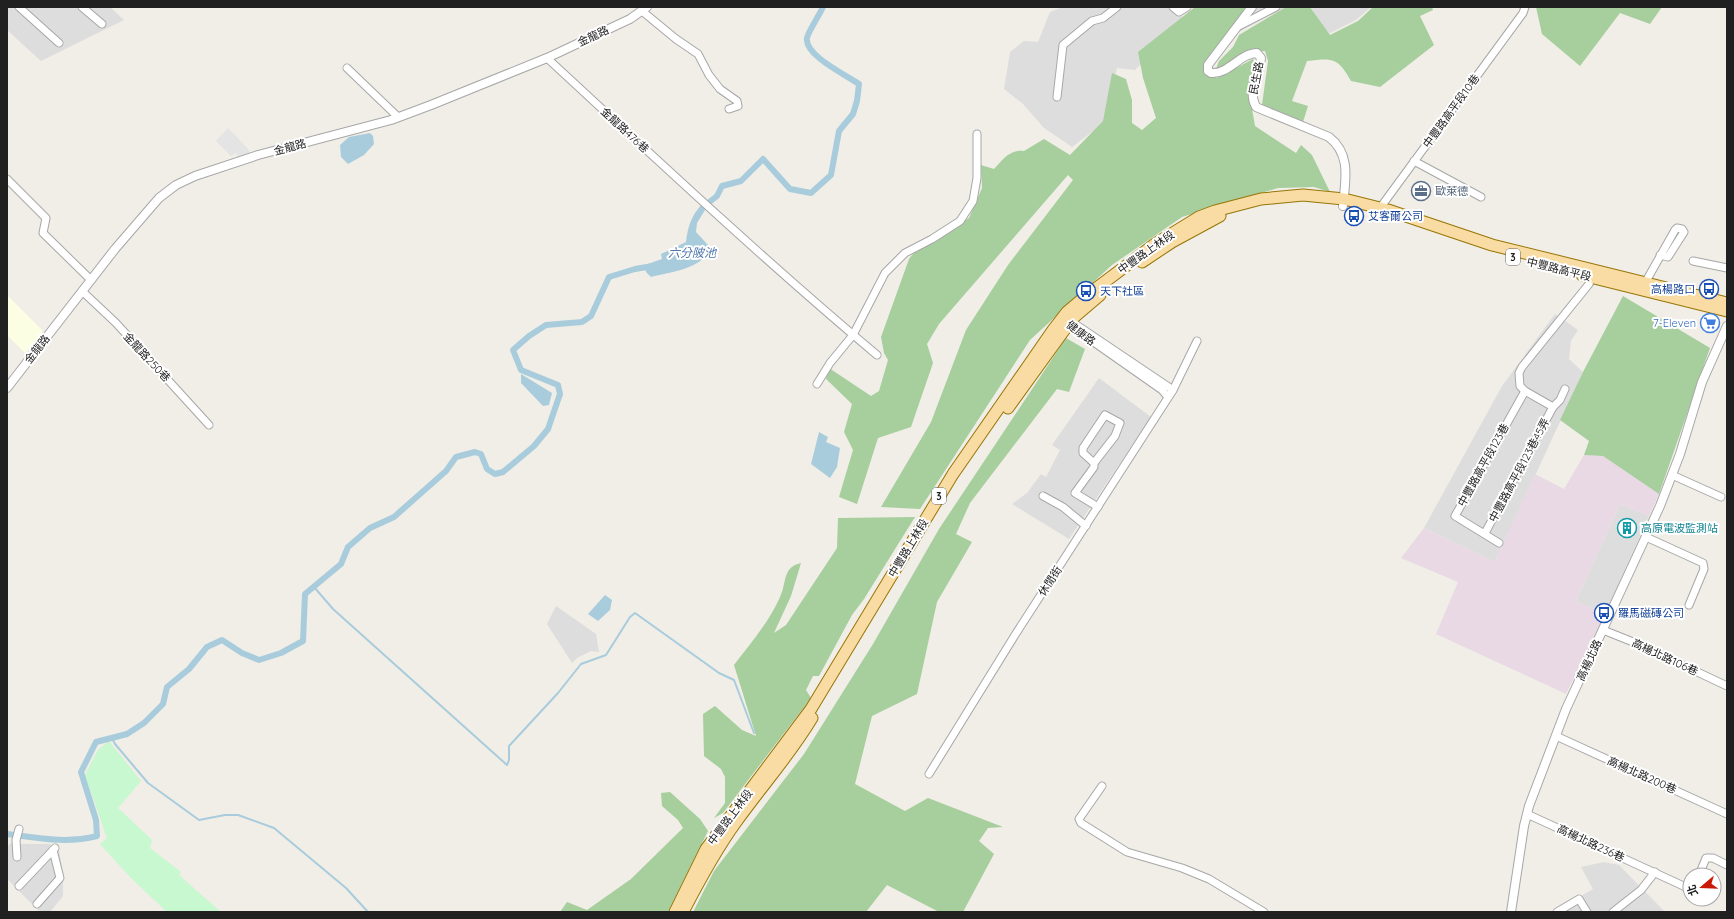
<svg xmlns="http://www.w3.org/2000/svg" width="1734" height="919" font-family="Quicksand,'Noto Sans TC',sans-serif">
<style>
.residential{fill:#dedddd}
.industrial{fill:#e9d9e5}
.education{fill:#fbfee3}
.forest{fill:#a7ce9d}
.park{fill:#c7f8cf}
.parking{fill:#e4e4e4}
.water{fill:#a9ccdc}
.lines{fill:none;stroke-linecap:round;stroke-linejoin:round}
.stream{stroke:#a9ccdc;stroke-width:2}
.canal{stroke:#a9ccdc;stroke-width:6}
.minor-casing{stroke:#a7a7a7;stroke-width:9}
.tertiary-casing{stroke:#a7a7a7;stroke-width:10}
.primary-casing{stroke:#977505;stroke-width:13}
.minor{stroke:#fff;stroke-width:7}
.tertiary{stroke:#fff;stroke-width:8}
.primary{stroke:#f9dca4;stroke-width:11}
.labels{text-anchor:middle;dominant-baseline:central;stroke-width:4;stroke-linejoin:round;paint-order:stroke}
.shield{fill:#fff;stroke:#636363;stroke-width:1}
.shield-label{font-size:10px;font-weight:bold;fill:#202020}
.street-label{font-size:11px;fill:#202020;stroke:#fff}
.service-label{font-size:11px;fill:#4e5e75;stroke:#fff;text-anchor:start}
.transit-label{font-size:11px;fill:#164399;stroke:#fff;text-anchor:start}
.shop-label{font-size:11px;fill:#366cbe;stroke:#fff;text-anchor:end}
.culture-label{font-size:11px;fill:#0d838f;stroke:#fff;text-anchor:start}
.water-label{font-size:12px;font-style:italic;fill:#4f75ae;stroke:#fff}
</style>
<rect width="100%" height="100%" fill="#f0eee7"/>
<g class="residential">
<path d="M 7,7 L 110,7 L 124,20 L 41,61 L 7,30 Z"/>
<path d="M 1063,7 L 1184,7 L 1178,11 L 1187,23 L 1155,49 L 1135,70 L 1117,68 L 1105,122 L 1072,147 L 1044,128 L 1023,104 L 1004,89 L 1010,52 L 1024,41 L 1038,42 L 1050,12 Z"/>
<path d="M 1256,7 L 1287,7 L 1237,33 Z"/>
<path d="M 1311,7 L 1371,7 L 1356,20 L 1326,35 Z"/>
<path d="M 1555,314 L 1578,330 L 1571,341 L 1569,359 L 1583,372 L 1495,562 L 1424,528 L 1502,386 Z"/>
<path d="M 1099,378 L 1151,417 L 1069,539 L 1012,504 L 1027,493 L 1041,474 L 1046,477 L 1060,450 L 1052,445 Z"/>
<path d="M 1620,504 L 1649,516 L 1605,614 L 1576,601 Z"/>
<path d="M 556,606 L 596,634 L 599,652 L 591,651 L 577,658 L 572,663 L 547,624 Z"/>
<path d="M 13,841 L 22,844 L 49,844 L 59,850 L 63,874 L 63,896 L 50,912 L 40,912 L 7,879 L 7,847 Z"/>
<path d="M 1604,862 L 1619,865 L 1665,912 L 1553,912 L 1593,889 L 1581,867 Z"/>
</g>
<path class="industrial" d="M 1584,455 L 1603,456 L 1659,494 L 1649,516 L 1620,504 L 1576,601 L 1605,614 L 1566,694 L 1436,634 L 1458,582 L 1401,558 L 1424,528 L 1495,562 L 1535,474 L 1564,489 Z"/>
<path class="education" d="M 7,295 L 42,330 L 42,334 L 25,353 L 7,335 Z"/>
<g class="forest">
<path d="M 1195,7 L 1249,7 L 1207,68 L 1217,78 L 1253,59 L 1259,66 L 1252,109 L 1255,126 L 1296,153 L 1301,145 L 1312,155 L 1330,192 L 1314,187 L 1278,188 L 1182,217 L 1112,265 L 1030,340 L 920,509 L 881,507 L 931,422 L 966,330 L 1008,265 L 1073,180 L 1068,175 L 939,324 L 927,344 L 933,363 L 911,427 L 878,438 L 857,504 L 839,497 L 853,450 L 844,432 L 852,404 L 826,379 L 829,368 L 871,396 L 879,391 L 888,360 L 884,353 L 881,337 L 909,259 L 919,246 L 969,218 L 982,188 L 981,165 L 994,169 C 1003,159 1010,149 1024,151 L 1044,139 L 1070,155 L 1103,121 L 1112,73 L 1126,79 L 1132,100 L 1132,123 L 1142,130 L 1156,118 L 1143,78 L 1138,52 Z"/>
<path d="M 1286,7 L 1310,7 L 1330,35 L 1358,21 L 1373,7 L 1432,7 L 1433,10 L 1420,16 L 1434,45 L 1380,87 L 1351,81 C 1338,57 1332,58 1307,61 L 1292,101 L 1308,106 L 1303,122 L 1262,105 L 1268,61 L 1265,51 L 1254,52 L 1224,70 L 1216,69 L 1219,61 L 1233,47 L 1239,35 Z"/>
<path d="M 1536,7 L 1662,7 L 1650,24 L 1620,13 L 1580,66 L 1542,34 Z"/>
<path d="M 1623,296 L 1710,348 L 1659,494 L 1603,456 L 1584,455 L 1589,441 L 1560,420 L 1583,372 Z"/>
<path d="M 1066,338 L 1085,349 L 1069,392 L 1057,389 L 970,503 L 956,534 L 972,542 L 937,602 L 917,694 L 872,716 L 855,784 L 905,811 L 928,798 L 1003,827 L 988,828 L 979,841 L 994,854 L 963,912 L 939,912 L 887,885 L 866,912 L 693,912 L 714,871 L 804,754 L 873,644 L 939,529 Z"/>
<path d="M 915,517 L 864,599 L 852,615 L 819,676 L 813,676 L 806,690 L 811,698 L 723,813 L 714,818 L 725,803 L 725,777 L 721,769 L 704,756 L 703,714 L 715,706 L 742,730 L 756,736 L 734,665 C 751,643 769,622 780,597 C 787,583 782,567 801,563 L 791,596 L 774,633 L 786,625 L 837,548 L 838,518 Z"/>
<path d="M 670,792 L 700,819 L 708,831 L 668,912 L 560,912 L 567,902 L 587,910 L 631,879 L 683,828 L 678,820 L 662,806 L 661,793 Z"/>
</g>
<path class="park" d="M 109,741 L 141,781 L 118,808 L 152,840 L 150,848 L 181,872 L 179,875 L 221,912 L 167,912 L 130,877 L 100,844 L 107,838 L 85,775 L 98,750 Z"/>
<path class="parking" d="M 228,128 L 249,150 L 250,154 L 241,159 L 235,153 L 231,156 L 216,141 Z"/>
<g class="water">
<path d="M 370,133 L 373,136 L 374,144 L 364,155 L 348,164 L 341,157 L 340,145 L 349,137 Z"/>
<path d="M 701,205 L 705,210 L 697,223 L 696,232 L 708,245 L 705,248 L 708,253 C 696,270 670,272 651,277 L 646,272 L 645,265 L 662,259 L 661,254 L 686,242 C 688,226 691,217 701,205 Z"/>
<path d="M 521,374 L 552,393 L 549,405 L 543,406 L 521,383 Z"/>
<path d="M 819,432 L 828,437 L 826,442 L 840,448 L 837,467 L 830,478 L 811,464 Z"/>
<path d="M 605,595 L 612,600 L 610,610 L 598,621 L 588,614 Z"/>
</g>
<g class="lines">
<g class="stream">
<path d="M 314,587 L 333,609 L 507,765 L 509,760 L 509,746 L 558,693 L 581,664 L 606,655 L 630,617 L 635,613 L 719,673 L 734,680 L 754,733"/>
<path d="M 112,738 L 115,744 L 148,783 L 199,820 L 225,815 L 238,815 L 274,828 L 346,888 L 368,912"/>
</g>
<g class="canal">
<path d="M 703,207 L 717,196 L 722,186 L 741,181 L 763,159 L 790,189 L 811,193 L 831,175 L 839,131 L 853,114 L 857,101 L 859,84 C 846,75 804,55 807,38 C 808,32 820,14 823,7"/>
<path d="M 7,834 C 38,838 66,844 97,836 L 96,820 L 81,772 L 96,742 L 127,734 L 144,723 L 163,704 L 167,687 L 189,669 L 207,647 L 222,640 L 242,653 L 259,660 L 281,653 L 303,641 L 305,594 L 341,564 L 348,547 L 370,528 L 394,517 L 446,471 L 456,457 L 475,452 L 481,454 L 487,469 L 495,474 L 503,472 L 534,446 L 548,429 L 560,394 L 558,385 L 521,370 L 513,350 L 529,336 L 546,325 L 582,322 L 591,316 L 609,277 L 635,269 L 653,266"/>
</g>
<defs>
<g id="minor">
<path d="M 19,7 L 59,43"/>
<path d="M 82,7 L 102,24"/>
<path d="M 1173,7 L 1179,12 L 1187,7"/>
<path d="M 642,11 L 676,39 L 698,54 L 709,75 L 720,89 L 737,101 L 738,106 L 729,109"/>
<path d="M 1237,27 L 1276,7"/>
<path d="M 547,58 C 656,159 764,260 877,355"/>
<path d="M 347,68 L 398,117"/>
<path d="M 1057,97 L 1063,45 L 1092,21 L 1103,18 L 1117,7"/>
<path d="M 1414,161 L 1481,197"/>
<path d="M 7,179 L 46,218 L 43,233 L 91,280"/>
<path d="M 1377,215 L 1380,208 L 1523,13 L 1525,7"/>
<path d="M 1693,261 L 1727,268"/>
<path d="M 1645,283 L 1675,230 L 1677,228 L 1682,229 L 1684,232 L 1668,257 L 1660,255"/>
<path d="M 82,291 L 116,323 L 209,425"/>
<path d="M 1069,320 L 1173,390"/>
<path d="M 1065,322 L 1162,390 L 1168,397"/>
<path d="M 817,384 L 830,363 L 853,335 L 885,273 L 905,253 L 932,239 L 960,221 L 973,201 L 977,178 L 977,134"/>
<path d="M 1553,407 L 1525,391 L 1520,386 L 1519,373 L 1522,367 L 1589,284 L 1593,274"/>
<path d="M 1094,463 L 1083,453 L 1083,448 L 1105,415 L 1120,423 L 1115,436 L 1094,463 L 1094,467 L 1075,493 L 1098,507"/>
<path d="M 1672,475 L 1721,497"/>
<path d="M 1043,496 L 1063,507 L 1086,526"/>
<path d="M 1485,533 L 1553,407 L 1560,400 L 1565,389"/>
<path d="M 1646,537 L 1703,563 L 1704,569 L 1689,605"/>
<path d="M 1499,543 L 1455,516 L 1525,391"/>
<path d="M 1603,630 L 1638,644 L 1727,686"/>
<path d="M 1556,736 L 1727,814"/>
<path d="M 929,774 L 1015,635 L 1173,390 L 1197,341"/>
<path d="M 1102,786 L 1079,819 L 1081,823 L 1127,852 L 1182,868 L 1209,879 L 1264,912"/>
<path d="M 1527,814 L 1690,889"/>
<path d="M 17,857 L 16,840 L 19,829"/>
<path d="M 1699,875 L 1706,858 L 1713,858 L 1727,865"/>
<path d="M 19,886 L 55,848"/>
<path d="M 37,904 L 60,878 L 53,850"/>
<path d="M 1557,912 L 1579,899 L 1587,912"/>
<path d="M 1613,912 L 1641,890 L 1655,872"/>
</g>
<g id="tertiary">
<path d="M 1252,7 L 1208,65 L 1208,71 L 1211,73 C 1228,75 1240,53 1257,53 L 1261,58 C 1259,75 1247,90 1256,107 L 1329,137 C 1352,155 1345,181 1343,206"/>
<path d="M 7,388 L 115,249 L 159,198 L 176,185 L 195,176 L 258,155 L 391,120 L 431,105 L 547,58 L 630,19 L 647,7"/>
<path d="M 1511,912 L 1524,826 L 1529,806 L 1566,709 L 1660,506 L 1680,454 L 1702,382 L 1727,326"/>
</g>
<g id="primary">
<path d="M 1142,262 L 1172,242 L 1220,216"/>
<path d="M 1582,275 L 1727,311"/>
<path d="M 1008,408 L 1073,318 L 1100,295"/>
<path d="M 675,912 L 706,849 L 811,709 L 953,474 L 1053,330 L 1067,312 L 1086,296 L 1155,244 L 1199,217 L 1215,211 L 1261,199 L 1303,195 L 1344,199 L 1388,210 L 1492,245 L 1727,303"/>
<path d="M 683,912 C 699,881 715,851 736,822 C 761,787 790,755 812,718"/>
</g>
</defs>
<use href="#minor" class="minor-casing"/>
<use href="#tertiary" class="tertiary-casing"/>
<use href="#primary" class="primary-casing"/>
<use href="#minor" class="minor"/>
<use href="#tertiary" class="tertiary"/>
<use href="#primary" class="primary"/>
</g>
<defs>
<symbol id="office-ring" viewBox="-11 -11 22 22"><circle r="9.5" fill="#fff" stroke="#5c6f8a" stroke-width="1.5"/><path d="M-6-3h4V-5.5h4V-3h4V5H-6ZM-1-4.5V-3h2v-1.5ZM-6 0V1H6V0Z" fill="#5c6f8a"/></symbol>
<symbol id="bus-ring" viewBox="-11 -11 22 22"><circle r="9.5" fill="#fff" stroke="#1a4fb4" stroke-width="1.5"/><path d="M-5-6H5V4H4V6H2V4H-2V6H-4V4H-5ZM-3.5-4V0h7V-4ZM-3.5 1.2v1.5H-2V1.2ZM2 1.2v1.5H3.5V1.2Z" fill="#1a4fb4"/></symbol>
<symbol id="supermarket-ring" viewBox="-11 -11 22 22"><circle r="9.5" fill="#fff" stroke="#3f7fe0" stroke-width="1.5"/><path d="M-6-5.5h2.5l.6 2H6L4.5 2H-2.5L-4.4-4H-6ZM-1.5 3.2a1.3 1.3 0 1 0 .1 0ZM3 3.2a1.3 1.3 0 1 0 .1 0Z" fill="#3f7fe0"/></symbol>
<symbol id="building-ring" viewBox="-11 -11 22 22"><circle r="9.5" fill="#fff" stroke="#0f9aa8" stroke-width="1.5"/><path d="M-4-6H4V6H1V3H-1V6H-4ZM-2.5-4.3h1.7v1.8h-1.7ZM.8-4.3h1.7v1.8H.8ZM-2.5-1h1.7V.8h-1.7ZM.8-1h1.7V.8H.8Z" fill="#0f9aa8"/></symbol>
</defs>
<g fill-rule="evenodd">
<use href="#office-ring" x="1410" y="180" width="22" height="22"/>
<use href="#bus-ring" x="1343" y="205" width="22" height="22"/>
<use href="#bus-ring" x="1698" y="278" width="22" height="22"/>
<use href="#bus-ring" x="1075" y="280" width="22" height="22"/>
<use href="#supermarket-ring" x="1699" y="312" width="22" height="22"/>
<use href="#building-ring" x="1616" y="517" width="22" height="22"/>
<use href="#bus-ring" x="1593" y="602" width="22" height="22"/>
</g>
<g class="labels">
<g class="shield">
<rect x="1506" y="249" width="14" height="16" rx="3"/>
<rect x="932" y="488" width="14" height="16" rx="3"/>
</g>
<g class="shield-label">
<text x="1513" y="257">3</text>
<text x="939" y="496">3</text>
</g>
<g class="street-label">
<text transform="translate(593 36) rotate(-25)">金龍路</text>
<text transform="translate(1256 78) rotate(-79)">民生路</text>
<text transform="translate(1451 111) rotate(-54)">中豐路高平段10巷</text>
<text transform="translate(625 130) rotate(43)">金龍路476巷</text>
<text transform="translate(290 147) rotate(-15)">金龍路</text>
<text transform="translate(1146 252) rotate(-35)">中豐路上林段</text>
<text transform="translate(1559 269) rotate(14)">中豐路高平段</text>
<text transform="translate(1081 333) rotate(37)">健康路</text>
<text transform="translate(37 349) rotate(-52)">金龍路</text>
<text transform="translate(147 357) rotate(47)">金龍路250巷</text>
<text transform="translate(1483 465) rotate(-61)">中豐路高平段123巷</text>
<text transform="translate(1519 470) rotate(-62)">中豐路高平段123巷45弄</text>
<text transform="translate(908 548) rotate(-59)">中豐路上林段</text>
<text transform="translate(1050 581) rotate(-57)">休閒街</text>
<text transform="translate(1665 657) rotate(25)">高楊北路106巷</text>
<text transform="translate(1589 660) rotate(-65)">高楊北路</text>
<text transform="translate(1642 775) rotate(24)">高楊北路200巷</text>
<text transform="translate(730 817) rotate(-53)">中豐路上林段</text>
<text transform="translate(1591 843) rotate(25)">高楊北路236巷</text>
</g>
<g class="service-label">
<text x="1435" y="191">歐萊德</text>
</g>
<g class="transit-label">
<text x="1368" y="216">艾客爾公司</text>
<text x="1695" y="289" text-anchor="end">高楊路口</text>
<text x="1100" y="291">天下社區</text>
<text x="1618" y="613">羅馬磁磚公司</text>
</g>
<g class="shop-label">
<text x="1696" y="323">7-Eleven</text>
</g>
<g class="culture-label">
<text x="1641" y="528">高原電波監測站</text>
</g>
<g class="water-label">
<text x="692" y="252">六分陂池</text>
</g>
</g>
<rect width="1734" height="919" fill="none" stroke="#202020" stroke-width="16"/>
<g transform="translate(1702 887) rotate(251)"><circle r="19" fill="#ffffff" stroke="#a6a6a6"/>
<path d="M0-3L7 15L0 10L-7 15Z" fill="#ca1a07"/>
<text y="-6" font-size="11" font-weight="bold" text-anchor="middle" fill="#202020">北</text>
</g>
</svg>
